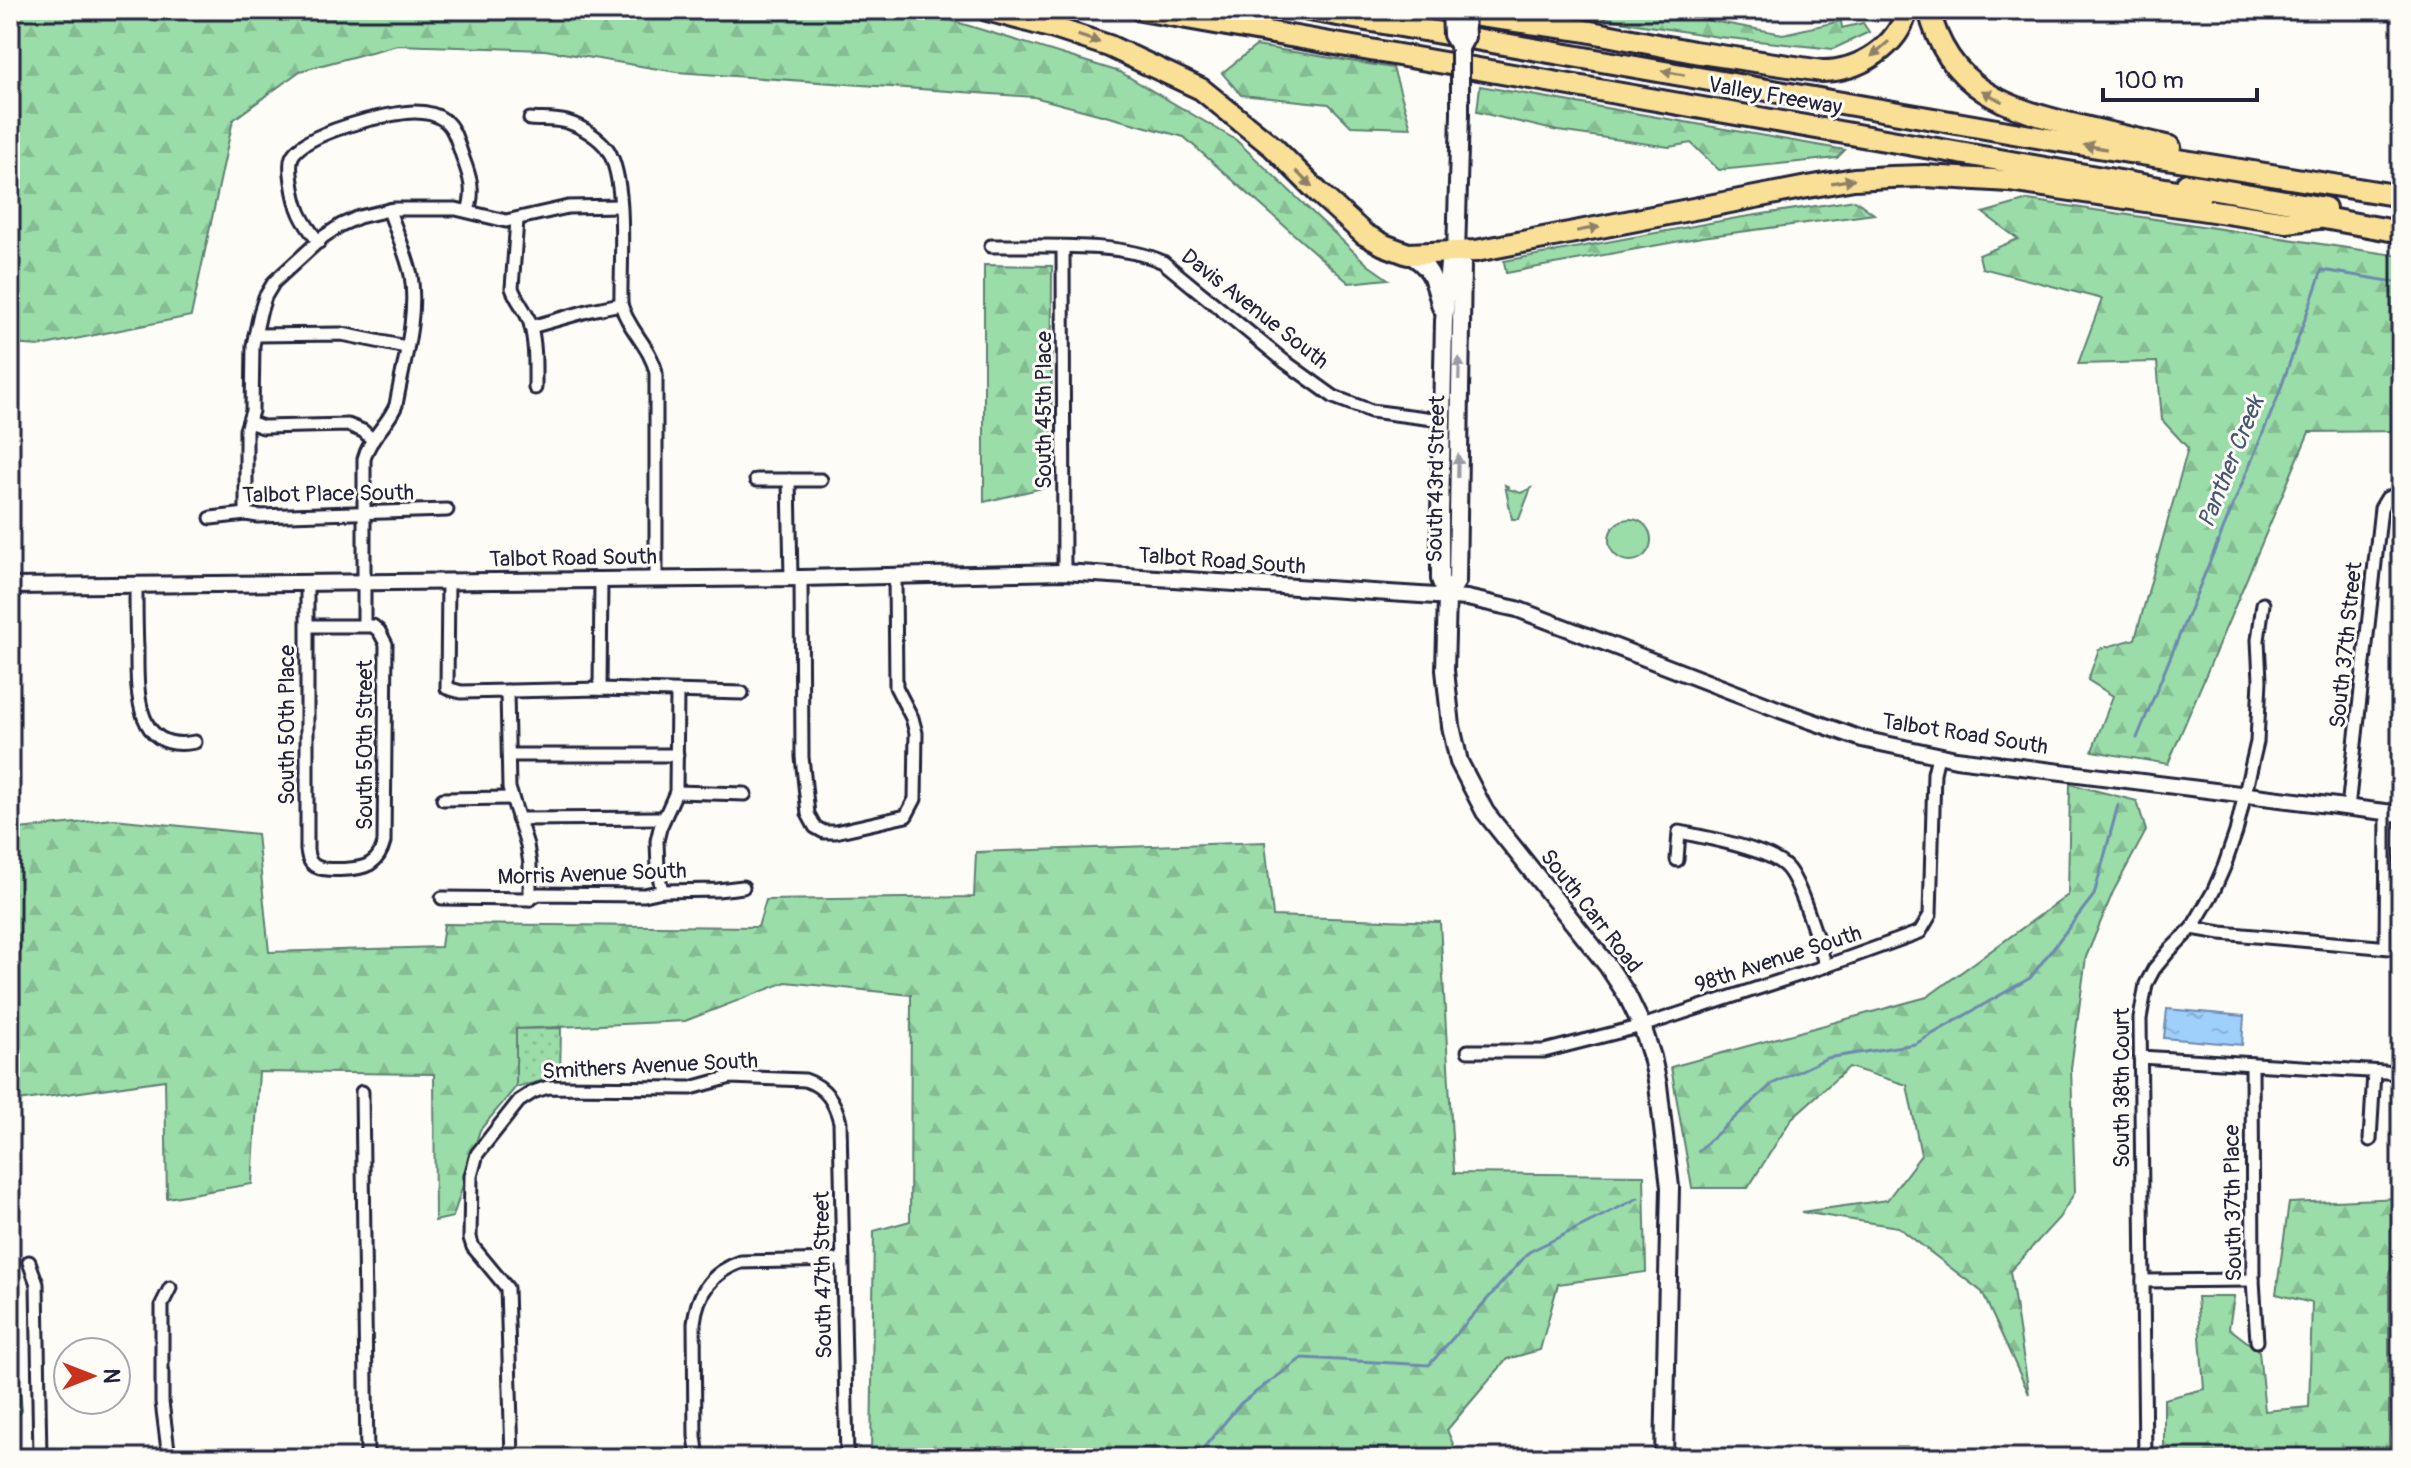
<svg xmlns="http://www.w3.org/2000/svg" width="2411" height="1468" font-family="Pangolin,sans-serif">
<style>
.green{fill:#9adda8;stroke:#5e8072;stroke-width:2}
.forest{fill:url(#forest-firs);stroke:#5e8072;stroke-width:2}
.park{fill:url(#park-dots);stroke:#5e8072;stroke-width:2}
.water{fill:url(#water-ripples);stroke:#6d8aae;stroke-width:2}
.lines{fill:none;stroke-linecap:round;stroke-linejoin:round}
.stream{stroke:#6d8aae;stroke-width:3}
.minor-casing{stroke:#22223b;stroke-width:17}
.tertiary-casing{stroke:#22223b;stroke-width:20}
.secondary-casing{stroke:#22223b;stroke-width:22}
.motorway-casing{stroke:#22223b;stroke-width:26}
.minor{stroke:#fdfcf7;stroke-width:11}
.tertiary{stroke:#fdfcf7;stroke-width:14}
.secondary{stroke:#fdfcf7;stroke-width:16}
.motorway{stroke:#fadf96;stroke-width:20}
.secondary-bridge-casing{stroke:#22223b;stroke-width:22;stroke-linecap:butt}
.secondary-bridge{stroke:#fdfcf7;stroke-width:16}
.oneway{fill:#8e8068}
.oneway2{fill:#9a9aa2}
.labels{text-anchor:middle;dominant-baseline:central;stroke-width:6;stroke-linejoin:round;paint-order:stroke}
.street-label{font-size:22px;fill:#22223b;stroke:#fdfcf7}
.water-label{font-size:24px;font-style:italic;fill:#485675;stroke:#fdfcf7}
</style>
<defs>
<pattern id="forest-firs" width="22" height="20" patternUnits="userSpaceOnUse" patternTransform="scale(2)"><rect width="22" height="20" fill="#9adda8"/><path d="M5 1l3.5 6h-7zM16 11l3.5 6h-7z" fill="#84bd92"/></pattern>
<pattern id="park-dots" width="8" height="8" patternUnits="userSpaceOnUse" patternTransform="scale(2)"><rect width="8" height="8" fill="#9adda8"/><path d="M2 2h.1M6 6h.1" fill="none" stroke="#84bd92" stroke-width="1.8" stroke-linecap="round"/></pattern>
<pattern id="water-ripples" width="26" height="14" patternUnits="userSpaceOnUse" patternTransform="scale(2)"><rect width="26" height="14" fill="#9fcffb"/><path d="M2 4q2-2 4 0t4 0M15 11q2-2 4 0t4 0" fill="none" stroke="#89b1d8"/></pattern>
</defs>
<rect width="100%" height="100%" fill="#fdfcf7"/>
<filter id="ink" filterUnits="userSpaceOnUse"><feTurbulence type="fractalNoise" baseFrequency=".0125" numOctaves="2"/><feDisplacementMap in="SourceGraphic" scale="16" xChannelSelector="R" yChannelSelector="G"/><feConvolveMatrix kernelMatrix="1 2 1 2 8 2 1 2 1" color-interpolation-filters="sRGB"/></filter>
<g filter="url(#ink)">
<g class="green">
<path d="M 1505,485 L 1509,487 L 1508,489 L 1521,493 L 1531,488 L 1519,519 L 1512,519 Z"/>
<circle cx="1630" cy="540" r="21"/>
</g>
<g class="forest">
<path d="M 10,10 L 917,10 L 1120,72 L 1236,140 L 1368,265 L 1388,279 L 1349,283 L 1184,137 L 1034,97 L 676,72 L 545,50 L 397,45 L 300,71 L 233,120 L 191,316 L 40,346 L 10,344 Z"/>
<path d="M 1567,10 L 1653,10 L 1783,34 L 1841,21 L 1842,28 L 1863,23 L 1869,32 L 1833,49 L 1719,37 L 1636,24 Z"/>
<path d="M 1256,46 L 1393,68 L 1411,128 L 1351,126 L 1329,104 L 1241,95 L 1222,73 Z"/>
<path d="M 1480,86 L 1845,150 L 1837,158 L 1719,170 L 1691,143 L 1669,147 L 1558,131 L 1477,112 Z"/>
<path d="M 1855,200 L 1874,214 L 1702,237 L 1506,273 L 1504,261 L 1737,218 Z"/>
<path d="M 2028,200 L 2401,256 L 2401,431 L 2309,432 L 2168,764 L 2092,751 L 2113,696 L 2088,680 L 2099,649 L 2135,639 L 2188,448 L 2162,420 L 2157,362 L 2078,364 L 2102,299 L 1982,268 L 1979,255 L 2018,239 L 1983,213 Z"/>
<path d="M 984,265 L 1052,266 L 1051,486 L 984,502 Z"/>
<path d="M 2070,784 L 2137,801 L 2146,831 L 2113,892 L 2086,957 L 2071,1068 L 2075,1192 L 2059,1218 L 2010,1271 L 2029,1394 L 1982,1292 L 1898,1227 L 1801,1212 L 1887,1200 L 1921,1155 L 1907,1085 L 1849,1067 L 1792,1118 L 1748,1188 L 1692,1188 L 1671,1067 L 1927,997 L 2068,895 Z"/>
<path d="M 114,819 L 257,834 L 269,952 L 441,947 L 444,924 L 758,927 L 766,900 L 974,897 L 976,852 L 1265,842 L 1273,916 L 1440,922 L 1454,1173 L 1644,1175 L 1646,1272 L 1558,1284 L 1540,1350 L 1507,1359 L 1447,1430 L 1459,1458 L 871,1458 L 874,1231 L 910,1221 L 911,995 L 786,982 L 685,1021 L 516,1029 L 516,1087 L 480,1130 L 453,1217 L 435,1221 L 434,1074 L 259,1072 L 252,1184 L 167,1198 L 165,1080 L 10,1102 L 10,830 Z"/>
<path d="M 2401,1198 L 2401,1248 L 2389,1274 L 2389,1458 L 2164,1458 L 2164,1399 L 2204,1389 L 2197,1297 L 2234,1297 L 2229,1328 L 2259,1351 L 2265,1411 L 2309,1407 L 2312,1303 L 2276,1294 L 2289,1203 Z"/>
<path d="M 10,1304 L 22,1411 L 10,1425 Z"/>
</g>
<path class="park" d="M 561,1028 L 560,1077 L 516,1087 L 516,1029 Z"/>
<path class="water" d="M 2167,1009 L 2244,1016 L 2242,1045 L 2164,1038 Z"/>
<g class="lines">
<g class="stream">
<path d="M 2137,738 L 2277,399 L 2322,270 L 2401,283"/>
<path d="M 1698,1151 L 1772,1084 L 1827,1058 L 1915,1044 L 2030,978 L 2094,895 L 2118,805"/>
<path d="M 1195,1458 L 1241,1403 L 1302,1358 L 1429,1365 L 1529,1252 L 1638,1198"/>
</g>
<defs>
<g id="minor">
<path d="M 530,119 C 542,120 556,119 567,122 C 581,126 600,138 608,150 C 628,183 620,265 621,304 C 628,330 651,347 656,373 L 656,579"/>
<path d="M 517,220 L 512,288 C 516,300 526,310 530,323 C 536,344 535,367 535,388"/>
<path d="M 319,242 C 301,220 296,209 292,182 C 291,174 289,165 292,157 C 302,133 390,112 415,112 C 425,112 436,114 444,120 C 455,128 458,145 463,158 C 470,177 475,191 468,211"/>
<path d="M 991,246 C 1042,247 1117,241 1163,262 L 1284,361 L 1334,397 L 1371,411 L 1441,420"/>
<path d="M 1063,248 L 1064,572"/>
<path d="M 531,327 L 591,310 L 621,304"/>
<path d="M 255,335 L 342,334 L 406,347"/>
<path d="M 249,422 L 263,427 L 348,425 L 363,431 L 373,440"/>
<path d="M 756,480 L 821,480"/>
<path d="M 789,480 L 791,578"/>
<path d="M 246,514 L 246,430 L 252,411 L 253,345 L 260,313 L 265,297 L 274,282 L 323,237 L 341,225 L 359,217 L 393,209 L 456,209 L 506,221 L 568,207 L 620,206"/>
<path d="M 211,518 L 246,514 L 258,516 L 447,510"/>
<path d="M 801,578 L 802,757 L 808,814 L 815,827 L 824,832 L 835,832 L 906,816 L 915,799 L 916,733 L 912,718 L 896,687 L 895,577"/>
<path d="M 448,581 L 447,688 L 461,692 L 600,689 L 742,693"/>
<path d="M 136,584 C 136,605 136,627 137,648 C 137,689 134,754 195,742"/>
<path d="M 364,625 L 364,459 C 369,438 388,425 396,405 C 403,364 418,317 411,275 C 406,253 396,231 389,210"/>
<path d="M 307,626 L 373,626 L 379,631 L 386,644 L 384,842 C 382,850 379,858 371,863 C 362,870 326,872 315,866 C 309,862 308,857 307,850 L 307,583"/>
<path d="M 600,689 L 601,580"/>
<path d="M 507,691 L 509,788 L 527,845 L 530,864 L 530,899"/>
<path d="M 509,755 L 677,755"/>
<path d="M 676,792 L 745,794"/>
<path d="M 443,799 L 512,798"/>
<path d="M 2348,808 L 2381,508 L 2387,498 L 2401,492"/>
<path d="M 518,819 L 664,818"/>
<path d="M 1677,860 L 1679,832 C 1704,837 1769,849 1786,867 C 1801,882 1818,944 1826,966"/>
<path d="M 662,891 L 658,871 L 657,841 L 660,828 L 676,792 L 677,692"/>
<path d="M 442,898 L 530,899 L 538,894 L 644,895 L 662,891 L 718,890 L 743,887"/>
<path d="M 2192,928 L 2221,933 L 2401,949"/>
<path d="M 2386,947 L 2387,812"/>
<path d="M 1468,1051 L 1544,1051 L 1642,1026 L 1826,966 L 1920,932 L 1930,915 L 1934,773 L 1938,756"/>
<path d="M 2140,1057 L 2401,1073"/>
<path d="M 2252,1064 L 2253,1280 L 2257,1341"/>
<path d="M 362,1092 L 367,1458"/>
<path d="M 2370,1140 L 2374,1072"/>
<path d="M 29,1262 L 37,1284 L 40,1458"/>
<path d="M 2143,1281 L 2253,1280"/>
<path d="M 169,1458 L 162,1402 L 162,1304 L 170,1288"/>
<path d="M 512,1458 L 507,1288 L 473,1247 L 470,1238 L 471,1176 L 477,1154 L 519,1101 L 533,1092 L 548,1087 L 691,1088 L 731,1077 L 805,1080 C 826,1087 835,1102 840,1122 L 847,1458"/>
<path d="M 698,1458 L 695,1436 L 694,1323 C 697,1293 712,1272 741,1262 L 842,1260"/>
<path d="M 2145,1458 L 2140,1019 L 2146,984 L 2154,969 L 2169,951 L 2192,928 L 2213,892 L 2224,867 L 2236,832 L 2257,742 L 2260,680 L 2258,640 L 2263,604"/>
</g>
<path id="tertiary" d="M 10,586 L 801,578 L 1064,572 L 1467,598 L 1517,609 L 1780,710 L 1862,739 L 1956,759 L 2401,814"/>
<g id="secondary">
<path d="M 1408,254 C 1433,267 1434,282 1441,307"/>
<path d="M 1456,254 L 1449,263 L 1444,321 L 1440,516 L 1440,579 L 1447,597 L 1445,670 L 1451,726 L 1459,762 L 1485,812 L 1608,966 L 1627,995 L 1642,1026 L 1652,1057 L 1658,1085 L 1670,1187 L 1664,1458"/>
<path d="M 1447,597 L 1457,581 L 1462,264 L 1456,254 L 1460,113"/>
</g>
<g id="motorway">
<path d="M 987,10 L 1054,28 L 1109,46 L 1201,89 L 1273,147 L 1319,193 L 1364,234 L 1384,245 L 1408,254 L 1476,251 L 1802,188 L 1854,179 L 1891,177 L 1925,176 L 2010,181 L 2287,222 L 2318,218"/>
<path d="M 1141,10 L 2200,195"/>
<path d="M 1309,10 L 2048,139 L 2401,196"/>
<path d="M 1435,10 L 1581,30 L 1694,52 L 1822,71 C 1859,71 1898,47 1907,10"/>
<path d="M 1929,10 C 1948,90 2008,109 2080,126 C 2110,133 2140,140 2170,147"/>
<path d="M 2187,184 L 2325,208"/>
<path d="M 2307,215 L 2401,232"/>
</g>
</defs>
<use href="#minor" class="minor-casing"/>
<use href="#tertiary" class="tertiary-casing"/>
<use href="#secondary" class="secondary-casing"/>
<use href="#motorway" class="motorway-casing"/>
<use href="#minor" class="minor"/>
<use href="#tertiary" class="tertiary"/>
<use href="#secondary" class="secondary"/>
<use href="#motorway" class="motorway"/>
<defs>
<g id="secondary-bridge">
<path d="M 1451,10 L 1452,35 L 1460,48"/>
<path d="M 1460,113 L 1460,48 L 1466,37 L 1465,10"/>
</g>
</defs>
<use href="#secondary-bridge" class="secondary-bridge-casing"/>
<use href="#secondary-bridge" class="secondary-bridge"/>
</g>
<defs><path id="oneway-solid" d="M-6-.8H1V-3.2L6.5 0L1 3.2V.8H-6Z" transform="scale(2)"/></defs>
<g class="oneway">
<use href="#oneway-solid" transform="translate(1089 39) rotate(18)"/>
<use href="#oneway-solid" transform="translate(1880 49) rotate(139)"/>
<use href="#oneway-solid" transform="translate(1673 73) rotate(-170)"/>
<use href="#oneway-solid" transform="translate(1992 96) rotate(-151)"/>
<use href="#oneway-solid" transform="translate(2095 147) rotate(-170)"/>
<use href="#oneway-solid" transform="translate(1304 179) rotate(45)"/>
<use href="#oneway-solid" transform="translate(1843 181) rotate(-9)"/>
<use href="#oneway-solid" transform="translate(1588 229) rotate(-11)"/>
</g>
<g class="oneway2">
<use href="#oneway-solid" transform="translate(1459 369) rotate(-89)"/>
<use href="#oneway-solid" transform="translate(1458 466) rotate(-89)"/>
</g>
</g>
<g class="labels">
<g class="street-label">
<text transform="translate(1775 96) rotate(10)">Valley Freeway</text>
<text transform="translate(1255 309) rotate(38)">Davis Avenue South</text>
<text transform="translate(1044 410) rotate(-90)">South 45th Place</text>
<text transform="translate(1436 479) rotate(-89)">South 43rd Street</text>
<text transform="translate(328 494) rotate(-1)">Talbot Place South</text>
<text transform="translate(573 558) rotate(-1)">Talbot Road South</text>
<text transform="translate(1222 561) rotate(4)">Talbot Road South</text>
<text transform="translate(2346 645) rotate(-84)">South 37th Street</text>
<text transform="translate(287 725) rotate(-90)">South 50th Place</text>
<text transform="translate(1965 734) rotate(9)">Talbot Road South</text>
<text transform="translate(365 745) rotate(-90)">South 50th Street</text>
<text transform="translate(592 874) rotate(-2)">Morris Avenue South</text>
<text transform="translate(1591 911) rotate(52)">South Carr Road</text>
<text transform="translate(1778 959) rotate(-18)">98th Avenue South</text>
<text transform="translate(650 1066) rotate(-3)">Smithers Avenue South</text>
<text transform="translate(2122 1088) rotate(-90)">South 38th Court</text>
<text transform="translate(2233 1203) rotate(-91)">South 37th Place</text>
<text transform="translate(823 1275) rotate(-91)">South 47th Street</text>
</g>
<g class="water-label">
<text transform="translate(2231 462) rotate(-68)">Panther Creek</text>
</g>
</g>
<rect width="2411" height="1468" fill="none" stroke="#fdfcf7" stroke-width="40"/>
<rect x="20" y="20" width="2371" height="1428" fill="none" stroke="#22223b" stroke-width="3" filter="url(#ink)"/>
<g transform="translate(92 1376) rotate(90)"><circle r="38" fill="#fdfcf7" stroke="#a5a5ac" stroke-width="2"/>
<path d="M0-6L14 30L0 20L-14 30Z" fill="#c8321e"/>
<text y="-12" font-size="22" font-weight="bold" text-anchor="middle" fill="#22223b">N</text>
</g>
<path d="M2103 88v12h154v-12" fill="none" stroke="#22223b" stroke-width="4"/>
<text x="2115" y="88" font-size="24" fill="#22223b" stroke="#fdfcf7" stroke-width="6" paint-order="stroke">100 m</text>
</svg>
